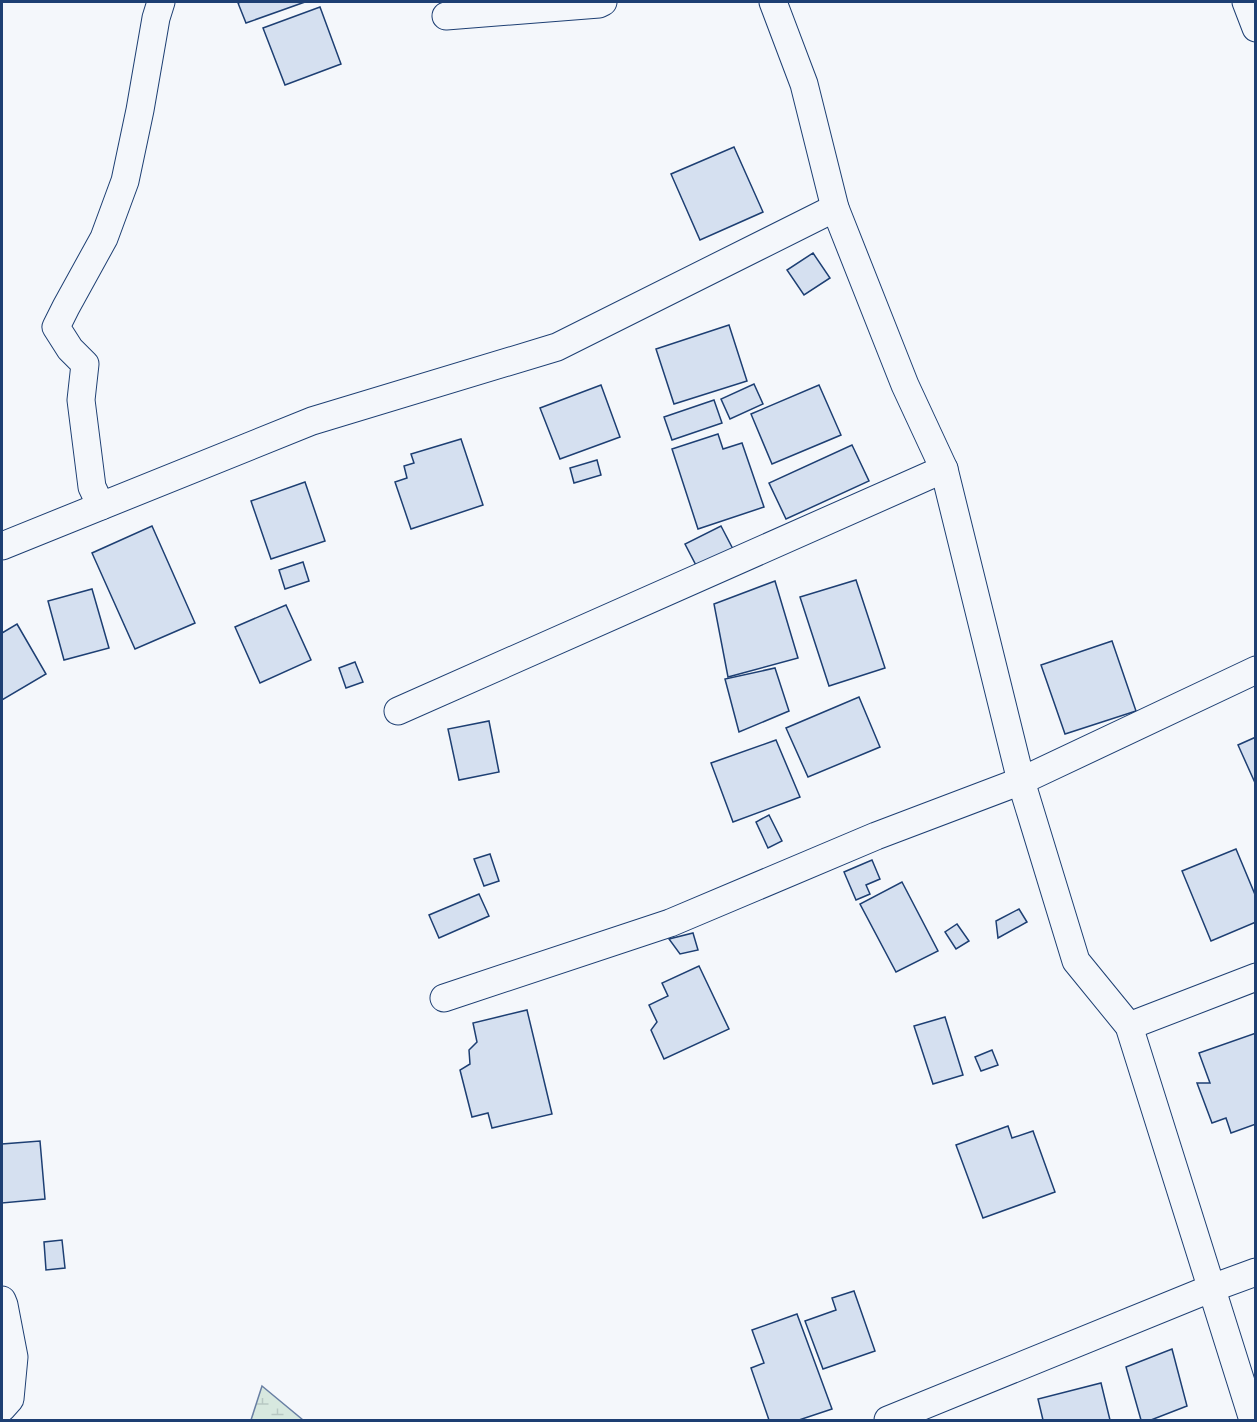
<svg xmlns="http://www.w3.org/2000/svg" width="1257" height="1422" font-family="'Noto Sans',sans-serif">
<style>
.wetland{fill:url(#wetland-marsh);stroke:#687fa3;stroke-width:1.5}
.building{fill:#d5e0f0;stroke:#1d3f73;stroke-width:1.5}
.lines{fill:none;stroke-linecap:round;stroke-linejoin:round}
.street-casing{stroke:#1d3f73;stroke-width:29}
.street{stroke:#f4f7fb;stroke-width:27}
</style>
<defs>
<pattern id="wetland-marsh" width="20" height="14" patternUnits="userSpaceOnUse" patternTransform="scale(1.5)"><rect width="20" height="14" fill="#d7e8df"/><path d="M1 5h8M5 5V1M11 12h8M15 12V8" fill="none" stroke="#b8c8c3"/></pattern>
</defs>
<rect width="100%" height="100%" fill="#f4f7fb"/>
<path class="wetland" d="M 262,1386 L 303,1420 L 251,1420 Z"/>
<g class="building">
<path d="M 241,2 L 305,2 L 246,23 L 238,3 Z"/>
<path d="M 320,7 L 341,64 L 285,85 L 263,28 Z"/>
<path d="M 734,147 L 763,212 L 700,240 L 671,174 Z"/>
<path d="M 813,253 L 830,278 L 804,295 L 787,270 Z"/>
<path d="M 729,325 L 747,381 L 674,404 L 656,349 Z"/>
<path d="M 754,384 L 763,404 L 730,419 L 721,399 Z"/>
<path d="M 601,385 L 620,437 L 560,459 L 540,408 Z"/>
<path d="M 819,385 L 841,435 L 772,464 L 751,414 Z"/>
<path d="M 714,400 L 722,423 L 672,440 L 664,417 Z"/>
<path d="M 718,434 L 723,449 L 742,443 L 764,507 L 698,529 L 672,449 Z"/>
<path d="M 461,439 L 483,505 L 411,529 L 395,482 L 407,478 L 404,466 L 414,463 L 411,454 Z"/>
<path d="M 852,445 L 869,481 L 786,519 L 769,483 Z"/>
<path d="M 597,460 L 601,475 L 574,483 L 570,468 Z"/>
<path d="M 305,482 L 325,541 L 271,559 L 251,501 Z"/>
<path d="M 152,526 L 195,623 L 135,649 L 92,553 Z"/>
<path d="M 721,526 L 735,553 L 699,571 L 685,544 Z"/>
<path d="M 303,562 L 309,581 L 285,589 L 279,570 Z"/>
<path d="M 856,580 L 885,668 L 829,686 L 800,597 Z"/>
<path d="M 775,581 L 798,658 L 728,677 L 714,604 Z"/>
<path d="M 92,589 L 109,648 L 64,660 L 48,601 Z"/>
<path d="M 286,605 L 311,660 L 260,683 L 235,627 Z"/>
<path d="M 17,624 L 46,674 L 2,700 L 2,633 Z"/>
<path d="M 1112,641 L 1136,711 L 1065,734 L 1041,665 Z"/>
<path d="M 355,662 L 363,682 L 346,688 L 339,668 Z"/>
<path d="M 775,668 L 789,711 L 739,732 L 725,679 Z"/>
<path d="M 859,697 L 880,747 L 808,777 L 786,728 Z"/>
<path d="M 489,721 L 499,772 L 459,780 L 448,729 Z"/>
<path d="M 1256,737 L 1256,785 L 1238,745 Z"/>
<path d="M 776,740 L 800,797 L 733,822 L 711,763 Z"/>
<path d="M 769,815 L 782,841 L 768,848 L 756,822 Z"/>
<path d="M 1236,849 L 1256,897 L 1256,922 L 1211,941 L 1182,871 Z"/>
<path d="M 490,854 L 499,881 L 484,886 L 474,859 Z"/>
<path d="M 872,860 L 880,879 L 866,885 L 870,894 L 856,900 L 844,872 Z"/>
<path d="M 902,882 L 938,951 L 896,972 L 860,904 Z"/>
<path d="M 479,894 L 489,916 L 439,938 L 429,915 Z"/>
<path d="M 1019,909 L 1027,922 L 998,938 L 996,921 Z"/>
<path d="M 957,924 L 969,941 L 956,949 L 945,932 Z"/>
<path d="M 693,933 L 698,950 L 680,954 L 669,939 Z"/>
<path d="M 699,966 L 729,1029 L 664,1059 L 651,1030 L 657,1022 L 649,1005 L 668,996 L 662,983 Z"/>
<path d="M 527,1010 L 552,1114 L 492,1128 L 488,1113 L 472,1117 L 460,1070 L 470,1064 L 469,1050 L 477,1042 L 473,1023 Z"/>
<path d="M 945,1017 L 963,1075 L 933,1084 L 914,1026 Z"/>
<path d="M 1256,1033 L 1256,1124 L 1231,1133 L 1226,1118 L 1212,1123 L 1197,1083 L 1210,1083 L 1199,1053 Z"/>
<path d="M 992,1050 L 998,1065 L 981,1071 L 975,1057 Z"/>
<path d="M 1008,1126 L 1012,1138 L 1033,1131 L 1055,1192 L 983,1218 L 956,1145 Z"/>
<path d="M 40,1141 L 45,1199 L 2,1203 L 2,1144 Z"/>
<path d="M 62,1240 L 65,1268 L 46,1270 L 44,1242 Z"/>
<path d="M 854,1291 L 875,1351 L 823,1369 L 805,1321 L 836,1310 L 832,1298 Z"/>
<path d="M 797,1314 L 832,1409 L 799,1420 L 769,1420 L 751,1368 L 764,1363 L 752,1330 Z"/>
<path d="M 1172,1349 L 1187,1406 L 1151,1420 L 1141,1420 L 1126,1367 Z"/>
<path d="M 1101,1383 L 1110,1420 L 1043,1420 L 1038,1399 Z"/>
</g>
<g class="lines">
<defs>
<g id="street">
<path d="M 773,2 L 804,84 L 835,208 L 905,385 L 944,469 L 1021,781 L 1076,961 L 1129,1026 L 1253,1420"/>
<path d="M 1246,2 L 1256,28"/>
<path d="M 446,16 L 599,4 L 603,2"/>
<path d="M 101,506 L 92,487 L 81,400 L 85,364 L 70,349 L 56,327 L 66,307 L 104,238 L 125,181 L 140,110 L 156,18 L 161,2"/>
<path d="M 2,546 L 312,421 L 557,347 L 835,208"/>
<path d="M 398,711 L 944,469"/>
<path d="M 444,998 L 670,923 L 876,836 L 1021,781 L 1256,670"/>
<path d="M 1129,1026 L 1256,977"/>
<path d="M 2,1300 L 4,1305 L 14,1357 L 10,1399 L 2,1408"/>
<path d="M 888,1420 L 1212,1288 L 1256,1272"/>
</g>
</defs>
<use href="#street" class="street-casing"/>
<use href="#street" class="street"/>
</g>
<rect width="1257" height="1422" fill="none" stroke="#1d3f73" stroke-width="6"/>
</svg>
